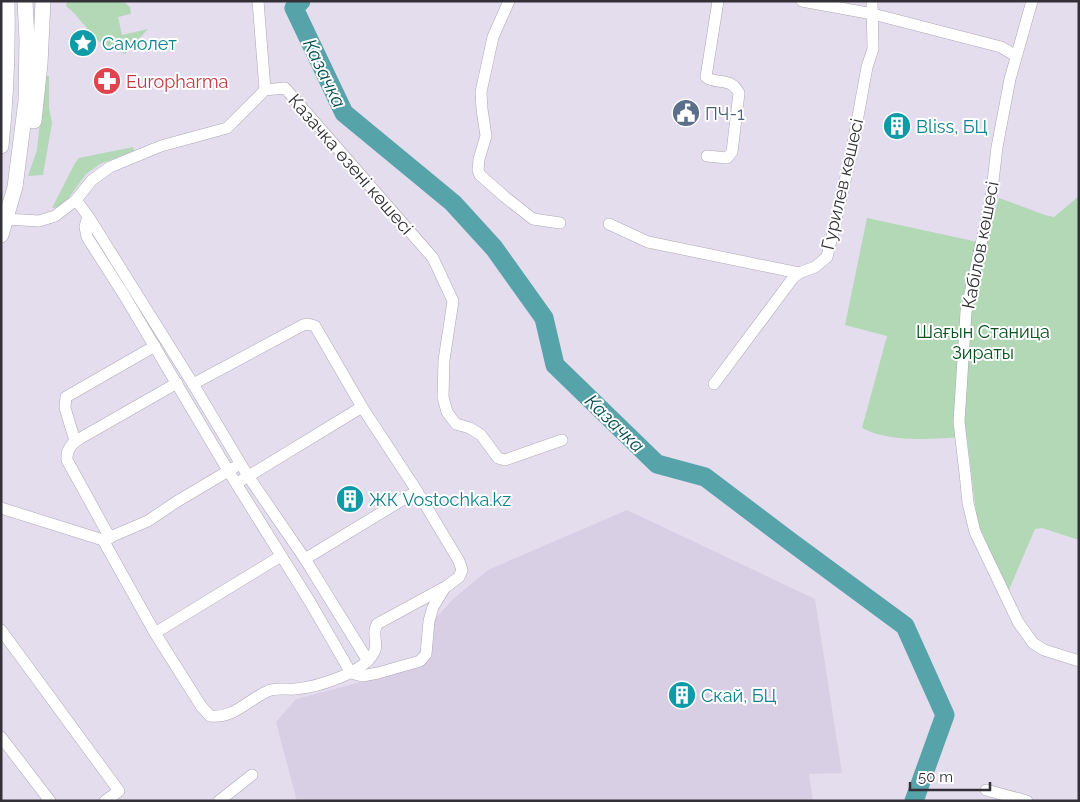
<svg xmlns="http://www.w3.org/2000/svg" width="1080" height="802" font-family="Raleway,sans-serif">
<style>
.built{fill:#d8cfe5}
.green{fill:#b2d8b6}
.lines{fill:none;stroke-linecap:round;stroke-linejoin:round}
.river{stroke:#56a3a9;stroke-width:19}
.minor-casing{stroke:#aea7b7;stroke-width:12}
.major-casing{stroke:#aea7b7;stroke-width:16}
.minor{stroke:#fff;stroke-width:11}
.major{stroke:#fff;stroke-width:15}
.labels{text-anchor:middle;dominant-baseline:central;stroke-width:4;stroke-linejoin:round;paint-order:stroke}
.culture-label{font-size:18px;fill:#0d838f;stroke:#fff;text-anchor:start}
.health-label{font-size:18px;fill:#be3a42;stroke:#fff;text-anchor:start}
.service-label{font-size:18px;fill:#4e5e75;stroke:#fff;text-anchor:start}
.street-label{font-size:18px;fill:#333137;stroke:#fff}
.park-label{font-size:18px;fill:#044f1c;stroke:#fff}
.water-label{font-size:19px;font-style:italic;fill:#034d51;stroke:#fff}
</style>
<rect width="100%" height="100%" fill="#e4ddee"/>
<path class="built" d="M 627,510 L 815,599 L 842,773 L 809,774 L 813,801 L 297,801 L 276,722 L 296,699 L 411,669 L 436,618 L 452,600 L 488,570 Z"/>
<g class="green">
<path d="M 67,1 L 123,1 L 130,7 L 131,14 L 118,17 L 122,35 L 148,29 L 125,54 L 98,41 L 74,13 L 66,6 Z"/>
<path d="M 45,75 L 49,76 L 49,107 L 52,123 L 43,175 L 28,176 L 37,150 Z"/>
<path d="M 133,147 L 134,151 L 100,164 L 86,174 L 62,207 L 52,208 L 75,163 L 79,158 Z"/>
<path d="M 1079,196 L 1079,540 L 1042,528 L 1035,529 L 1008,592 L 977,521 L 967,437 C 932,438 894,444 862,428 L 887,336 L 845,325 L 867,218 L 978,242 L 984,240 L 999,198 L 1045,215 L 1054,217 Z"/>
</g>
<g class="lines">
<path class="river" d="M 301,1 L 294,8 L 344,113 L 453,203 L 494,248 L 544,318 L 555,365 L 657,464 L 705,477 L 791,542 L 905,626 L 945,715 L 914,801"/>
<defs>
<g id="minor">
<path d="M 258,1 L 265,90"/>
<path d="M 509,1 L 493,37 L 481,92 L 482,109 L 486,136 L 479,159 L 478,170 L 480,175 L 505,197 L 533,219 L 560,223"/>
<path d="M 802,1 L 873,14 L 1001,47 L 1016,56"/>
<path d="M 1032,1 L 1010,79 L 997,147 L 991,199 L 966,312 L 959,422 L 965,473 L 968,503 L 975,532 L 1018,622 L 1033,643 L 1044,650 L 1079,661"/>
<path d="M 707,156 L 727,158 L 732,152 L 739,93 C 730,76 716,85 706,77 L 718,1"/>
<path d="M 76,200 L 88,216 L 193,384 L 248,476 L 305,559 L 368,661"/>
<path d="M 88,216 L 85,227 L 87,237 L 124,295 L 229,472 L 310,602 L 351,673 L 362,676 L 378,673 L 420,661 L 426,654 L 429,621 L 433,607 L 444,589"/>
<path d="M 6,219 L 39,221 L 55,216 L 76,200 L 92,180 L 110,167 L 161,146 L 227,128 L 265,90 L 285,88 L 433,258 L 453,301 L 444,360 L 443,397 L 447,412 L 456,424 L 470,428 L 481,435 L 498,458 L 505,460 L 562,440"/>
<path d="M 609,224 L 648,242 L 799,273"/>
<path d="M 714,384 L 793,278 L 799,273 L 815,267 L 827,257 L 850,160 L 867,67 L 873,49 L 872,1"/>
<path d="M 75,441 L 65,408 L 66,397 L 155,346"/>
<path d="M 242,480 L 362,407"/>
<path d="M 1,508 L 103,540 L 155,633 L 201,706 L 210,716 C 234,719 249,699 268,691 C 276,687 287,690 295,689 C 317,687 366,673 375,650 C 377,645 374,637 375,631 C 375,629 376,627 377,624 L 447,586 L 459,577 L 462,570 L 459,561 L 417,491 L 362,407 L 315,326 L 308,324 L 303,325 L 193,384"/>
<path d="M 110,538 L 67,460 C 66,450 71,444 79,439 L 177,383"/>
<path d="M 103,540 L 148,521 L 176,502 L 235,467"/>
<path d="M 305,559 L 417,491"/>
<path d="M 1,630 L 119,791 L 105,801"/>
<path d="M 155,633 L 281,556"/>
<path d="M 1,737 L 50,801"/>
<path d="M 986,790 L 1027,801"/>
<path d="M 219,801 L 252,775"/>
</g>
<g id="major">
<path d="M 34,121 L 40,64 L 43,1"/>
<path d="M 1,146 C 6,98 8,50 7,1"/>
<path d="M 1,235 L 15,187 L 26,101 L 27,40 L 25,1"/>
</g>
</defs>
<use href="#minor" class="minor-casing"/>
<use href="#major" class="major-casing"/>
<use href="#minor" class="minor"/>
<use href="#major" class="major"/>
</g>
<defs>
<symbol id="sight-disc" viewBox="-11 -11 22 22"><circle r="9.5" fill="#0f9aa8" stroke="#fff"/><path d="M0-6L1.8-2.2L6-1.7L2.9 1.2L3.7 5.4L0 3.3L-3.7 5.4L-2.9 1.2L-6-1.7L-1.8-2.2Z" fill="#fff"/></symbol>
<symbol id="pharmacy-disc" viewBox="-11 -11 22 22"><circle r="9.5" fill="#e0444e" stroke="#fff"/><path d="M-2-6h4v4h4v4h-4v4h-4v-4h-4v-4h4Z" fill="#fff"/></symbol>
<symbol id="civic-disc" viewBox="-11 -11 22 22"><circle r="9.5" fill="#5c6f8a" stroke="#fff"/><path d="M-.6-6.5H3V-4.5H.6V-3L4-1V1h2V6H-6V1h2V-1L-.6-3ZM-1.2 2.5V6h2.4V2.5Z" fill="#fff"/></symbol>
<symbol id="building-disc" viewBox="-11 -11 22 22"><circle r="9.5" fill="#0f9aa8" stroke="#fff"/><path d="M-4-6H4V6H1V3H-1V6H-4ZM-2.5-4.3h1.7v1.8h-1.7ZM.8-4.3h1.7v1.8H.8ZM-2.5-1h1.7V.8h-1.7ZM.8-1h1.7V.8H.8Z" fill="#fff"/></symbol>
</defs>
<g fill-rule="evenodd">
<use href="#sight-disc" x="67" y="27" width="32" height="32"/>
<use href="#pharmacy-disc" x="91" y="65" width="32" height="32"/>
<use href="#civic-disc" x="670" y="97" width="32" height="32"/>
<use href="#building-disc" x="881" y="110" width="32" height="32"/>
<use href="#building-disc" x="334" y="483" width="32" height="32"/>
<use href="#building-disc" x="666" y="679" width="32" height="32"/>
</g>
<g class="labels">
<g class="culture-label">
<text x="102" y="43">Самолет</text>
<text x="916" y="126">Bliss, БЦ</text>
<text x="369" y="499">ЖК Vostochka.kz</text>
<text x="701" y="695">Скай, БЦ</text>
</g>
<g class="health-label">
<text x="126" y="81">Europharma</text>
</g>
<g class="service-label">
<text x="705" y="113">ПЧ-1</text>
</g>
<g class="street-label">
<text transform="translate(351 164) rotate(49)">Казачка өзені көшесі</text>
<text transform="translate(842 184) rotate(-77)">Гурилев көшесі</text>
<text transform="translate(980 245) rotate(-79)">Кабілов көшесі</text>
</g>
<g class="park-label">
<text x="983" y="331">Шағын Станица<tspan x="983" dy="21">Зираты</tspan></text>
</g>
<g class="water-label">
<text transform="translate(325 73) rotate(64)">Казачка</text>
<text transform="translate(615 423) rotate(44)">Казачка</text>
</g>
</g>
<rect width="1080" height="802" fill="none" stroke="#333137" stroke-width="5"/>
<path d="M910 782v8h80v-8" fill="none" stroke="#333137" stroke-width="2.5"/>
<text x="918" y="782" font-size="15" fill="#333137" stroke="#ffffff" stroke-width="4" paint-order="stroke">50 m</text>
</svg>
